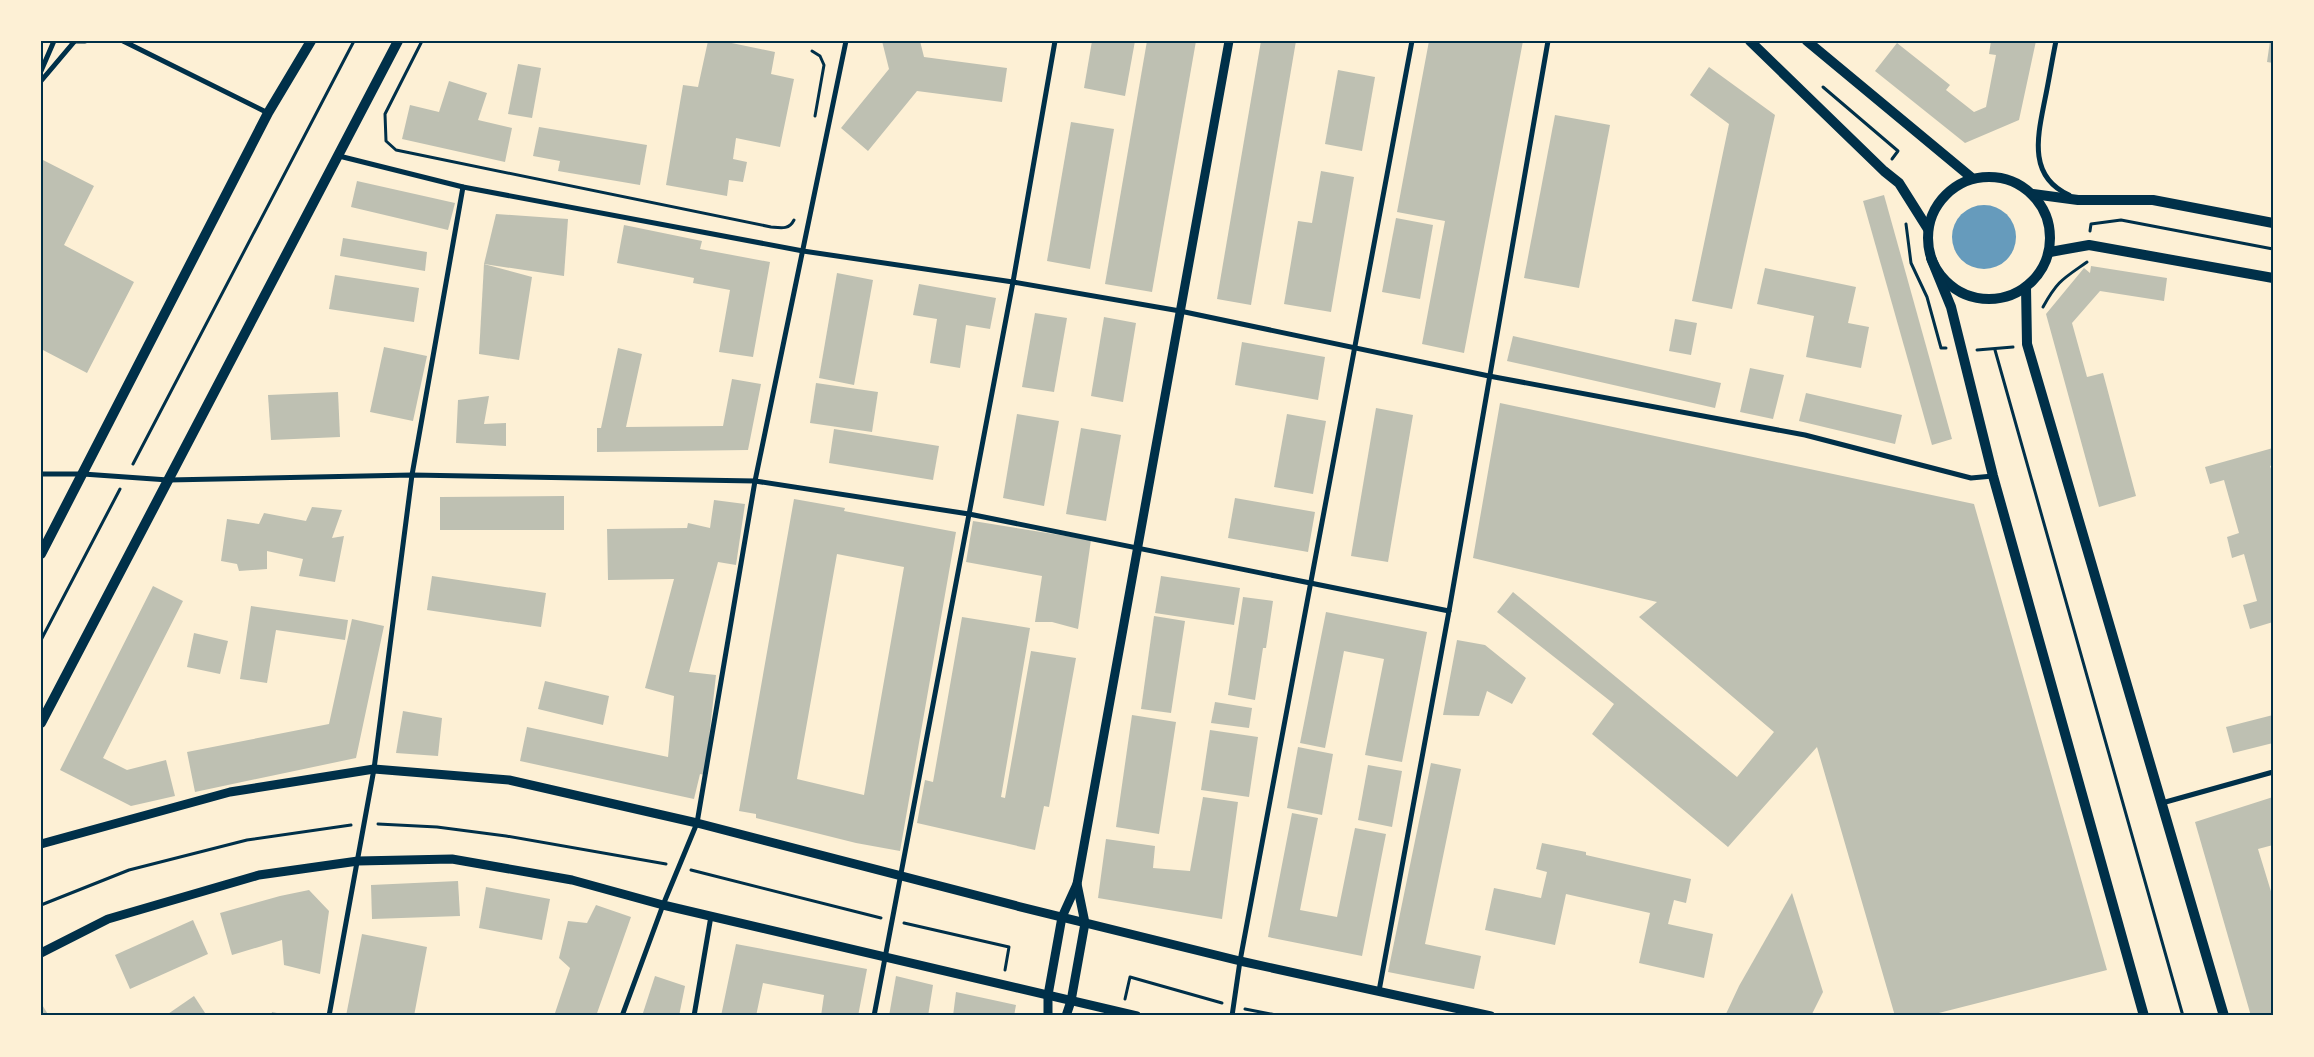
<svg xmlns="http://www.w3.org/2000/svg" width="2314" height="1057" font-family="'Zilla Slab',serif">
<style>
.water{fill:#669bbc}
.building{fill:#bec0b2;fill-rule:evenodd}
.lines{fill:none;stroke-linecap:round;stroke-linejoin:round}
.path{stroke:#003049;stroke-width:3}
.minor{stroke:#003049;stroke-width:5}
.tertiary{stroke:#003049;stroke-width:9}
.secondary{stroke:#003049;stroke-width:10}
.neatline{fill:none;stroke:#003049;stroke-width:2}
</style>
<rect width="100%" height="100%" fill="#fdf0d5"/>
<circle class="water" cx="1984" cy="237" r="32"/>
<g class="building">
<path d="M 708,41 L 722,41 L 775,52 L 771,74 L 794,79 L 780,147 L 736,138 L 733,159 L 747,162 L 743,182 L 729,180 L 727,196 L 666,185 L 683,85 L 698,87 Z"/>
<path d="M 882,41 L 920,41 L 924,57 L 1007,68 L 1002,102 L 917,91 L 868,151 L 841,128 L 889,69 Z"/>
<path d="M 1092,41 L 1135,41 L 1125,96 L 1084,88 Z"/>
<path d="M 1147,41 L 1196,41 L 1152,292 L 1105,284 Z"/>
<path d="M 1261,41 L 1296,41 L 1251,305 L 1217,299 Z"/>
<path d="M 1429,41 L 1523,41 L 1464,353 L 1422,344 L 1445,221 L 1397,212 Z"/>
<path d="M 1991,41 L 2036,41 L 2019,120 L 1965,143 L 1875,71 L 1897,43 L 1950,85 L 1946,90 L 1974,112 L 1986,107 L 1996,55 L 1989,54 Z"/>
<path d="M 2270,41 L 2273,41 L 2273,63 L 2267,62 Z"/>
<path d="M 518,64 L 541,68 L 532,118 L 508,114 Z"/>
<path d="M 1709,67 L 1775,115 L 1732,309 L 1692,301 L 1729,124 L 1690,95 Z"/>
<path d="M 1338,70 L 1375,77 L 1362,151 L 1325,144 Z"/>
<path d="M 449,81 L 487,93 L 478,120 L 512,128 L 505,162 L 402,139 L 410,105 L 439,112 Z"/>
<path d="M 1555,115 L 1610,125 L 1579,288 L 1524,278 Z"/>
<path d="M 1071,122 L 1114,129 L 1090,269 L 1047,261 Z"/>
<path d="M 539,127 L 647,145 L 640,185 L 558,171 L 560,161 L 533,156 Z"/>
<path d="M 41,159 L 94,186 L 64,245 L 134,282 L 87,373 L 41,349 Z"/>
<path d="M 1321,171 L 1354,177 L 1331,312 L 1284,304 L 1298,221 L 1312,223 Z"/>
<path d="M 357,181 L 455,203 L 448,230 L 351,207 Z"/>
<path d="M 1884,195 L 1952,439 L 1932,445 L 1863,201 Z"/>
<path d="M 496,214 L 568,219 L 564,276 L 484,264 Z"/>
<path d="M 1396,218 L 1433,225 L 1420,299 L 1382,292 Z"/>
<path d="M 624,225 L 702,241 L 700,249 L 770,262 L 753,357 L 719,352 L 730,290 L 693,283 L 694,278 L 617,263 Z"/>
<path d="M 343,238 L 427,252 L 425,271 L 340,256 Z"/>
<path d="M 484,264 L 532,277 L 519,360 L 479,354 Z"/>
<path d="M 2091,266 L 2167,278 L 2164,301 L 2100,291 L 2072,323 L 2087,377 L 2103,373 L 2136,496 L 2099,507 L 2046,314 L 2084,268 L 2090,273 Z"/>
<path d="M 1765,268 L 1856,287 L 1848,323 L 1869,327 L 1861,368 L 1806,357 L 1814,316 L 1757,304 Z"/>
<path d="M 837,273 L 873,280 L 854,385 L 819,378 Z"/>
<path d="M 335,275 L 419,288 L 414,322 L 329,309 Z"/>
<path d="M 919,284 L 996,298 L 990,329 L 966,325 L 960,368 L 930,363 L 937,319 L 913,315 Z"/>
<path d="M 1035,313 L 1067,318 L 1054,392 L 1022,387 Z"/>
<path d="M 1104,317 L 1136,323 L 1123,402 L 1091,396 Z"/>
<path d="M 1675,319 L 1697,323 L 1691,355 L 1669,351 Z"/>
<path d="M 1513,336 L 1721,383 L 1715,408 L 1507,361 Z"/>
<path d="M 1242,342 L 1325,357 L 1318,400 L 1235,385 Z"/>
<path d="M 384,347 L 427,356 L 413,421 L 370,412 Z"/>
<path d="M 618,348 L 642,354 L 626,427 L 723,426 L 732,379 L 761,384 L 748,450 L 597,452 L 597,428 L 601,428 Z"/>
<path d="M 1750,368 L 1784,375 L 1773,419 L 1740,412 Z"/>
<path d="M 816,383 L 878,392 L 872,432 L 810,423 Z"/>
<path d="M 338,392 L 340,437 L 271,440 L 268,395 Z"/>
<path d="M 1806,393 L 1902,415 L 1895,444 L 1799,421 Z"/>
<path d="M 489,396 L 484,424 L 506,423 L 506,446 L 456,443 L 458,400 Z"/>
<path d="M 1500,403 L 1974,504 L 2107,970 L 1927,1016 L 1895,1016 L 1817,747 L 1728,847 L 1592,734 L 1614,704 L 1497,612 L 1513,592 L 1737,777 L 1774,732 L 1639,617 L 1657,602 L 1473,558 Z"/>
<path d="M 1376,408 L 1413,415 L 1388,562 L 1351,556 Z"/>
<path d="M 1017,414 L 1059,421 L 1044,506 L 1003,498 Z"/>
<path d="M 1287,414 L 1326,421 L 1313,494 L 1274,487 Z"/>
<path d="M 1081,428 L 1121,435 L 1106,521 L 1066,514 Z"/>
<path d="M 834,429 L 939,446 L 933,480 L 829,463 Z"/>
<path d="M 2273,448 L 2273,465 L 2270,466 L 2273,474 L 2273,622 L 2250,629 L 2243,605 L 2257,601 L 2244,554 L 2232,558 L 2227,537 L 2239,533 L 2224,480 L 2210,484 L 2205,467 Z"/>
<path d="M 564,496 L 564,530 L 440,530 L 440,497 Z"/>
<path d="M 1235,498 L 1315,512 L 1308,552 L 1228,538 Z"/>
<path d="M 794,499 L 845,508 L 844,511 L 956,532 L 900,851 L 856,843 L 756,818 L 756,814 L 739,811 ZM 837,554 L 904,567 L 864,795 L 797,779 Z"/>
<path d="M 714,500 L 745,504 L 736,565 L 718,562 L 689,672 L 716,675 L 705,775 L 700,774 L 694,799 L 520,761 L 527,727 L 668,757 L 674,696 L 645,688 L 674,579 L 608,580 L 607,529 L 687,528 L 688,523 L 710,528 Z"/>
<path d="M 312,507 L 342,510 L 332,538 L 344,536 L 335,582 L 299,576 L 303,559 L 267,551 L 267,569 L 239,571 L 237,564 L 221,561 L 227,519 L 259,524 L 264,513 L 306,521 Z"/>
<path d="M 973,521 L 1091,540 L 1078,629 L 1052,622 L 1035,622 L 1042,576 L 966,562 Z"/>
<path d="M 432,576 L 546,593 L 541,627 L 427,610 Z"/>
<path d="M 1161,576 L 1240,588 L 1234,625 L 1155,613 Z"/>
<path d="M 153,586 L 183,601 L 103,758 L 127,770 L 166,760 L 175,796 L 131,806 L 60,770 Z"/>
<path d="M 1243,597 L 1273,601 L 1266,648 L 1263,648 L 1255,700 L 1228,695 Z"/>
<path d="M 251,606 L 348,620 L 345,640 L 276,630 L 267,683 L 240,679 Z"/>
<path d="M 1326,612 L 1427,632 L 1402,762 L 1365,755 L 1384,659 L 1344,651 L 1325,748 L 1300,743 Z"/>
<path d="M 1154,616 L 1185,621 L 1171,713 L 1141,709 Z"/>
<path d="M 962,617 L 1030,628 L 1001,797 L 1005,798 L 1031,651 L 1076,658 L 1049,807 L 1044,806 L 1035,850 L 917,823 L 925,780 L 933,782 Z"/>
<path d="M 352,619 L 384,626 L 356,758 L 195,792 L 187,752 L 329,724 Z"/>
<path d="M 194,633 L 228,641 L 220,674 L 187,667 Z"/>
<path d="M 1457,640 L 1485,645 L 1526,678 L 1512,704 L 1487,691 L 1479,716 L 1443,715 Z"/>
<path d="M 545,681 L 609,696 L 603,725 L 538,709 Z"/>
<path d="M 1215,702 L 1252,708 L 1249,728 L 1211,723 Z"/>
<path d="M 403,711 L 442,718 L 438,756 L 396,753 Z"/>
<path d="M 1132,715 L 1176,722 L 1159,834 L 1116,827 Z"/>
<path d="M 2273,715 L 2273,743 L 2233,753 L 2226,727 Z"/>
<path d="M 1210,730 L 1258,737 L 1249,797 L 1201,790 Z"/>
<path d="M 1298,747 L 1333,754 L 1322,815 L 1287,808 Z"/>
<path d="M 1431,763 L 1461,769 L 1425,944 L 1481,956 L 1474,989 L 1388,972 Z"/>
<path d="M 1368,765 L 1402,771 L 1392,827 L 1358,820 Z"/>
<path d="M 1203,797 L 1238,802 L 1222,919 L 1098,898 L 1106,839 L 1155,846 L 1153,868 L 1190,871 Z"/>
<path d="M 2273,797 L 2273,845 L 2258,849 L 2273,898 L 2273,1016 L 2251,1016 L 2195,822 Z"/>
<path d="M 1292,813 L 1318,818 L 1300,910 L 1337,917 L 1355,828 L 1386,834 L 1362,956 L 1268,937 Z"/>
<path d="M 1542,843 L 1586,852 L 1586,855 L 1691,879 L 1686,903 L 1674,900 L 1668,924 L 1713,934 L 1704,978 L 1639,963 L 1650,913 L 1566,894 L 1555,945 L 1485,930 L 1494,888 L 1541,898 L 1547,872 L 1536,869 Z"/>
<path d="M 458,881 L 460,916 L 372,919 L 371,885 Z"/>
<path d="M 486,887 L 550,899 L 542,940 L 479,928 Z"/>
<path d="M 309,890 L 329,911 L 320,974 L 284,965 L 282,940 L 232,955 L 220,913 L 280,896 Z"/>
<path d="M 1792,893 L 1823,992 L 1811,1016 L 1725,1016 L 1739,986 Z"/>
<path d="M 596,905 L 631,917 L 596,1016 L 554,1016 L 570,968 L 559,958 L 568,921 L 587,923 Z"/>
<path d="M 193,920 L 208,954 L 130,989 L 115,955 Z"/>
<path d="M 362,934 L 427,947 L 414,1016 L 346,1016 Z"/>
<path d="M 736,944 L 867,969 L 858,1016 L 821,1016 L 824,995 L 763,983 L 756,1016 L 721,1016 Z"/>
<path d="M 655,976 L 685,986 L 679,1016 L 642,1016 Z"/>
<path d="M 896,976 L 933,985 L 928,1016 L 889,1016 Z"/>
<path d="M 956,992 L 1016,1005 L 1014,1016 L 953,1016 Z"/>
<path d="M 194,996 L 207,1016 L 165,1016 Z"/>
<path d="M 41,1003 L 49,1016 L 41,1016 Z"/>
<path d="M 272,1012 L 287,1015 L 287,1016 L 271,1016 Z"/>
</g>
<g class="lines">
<g class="path">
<path d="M 422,41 L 385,114 L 386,141 L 396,150 L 771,227 C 781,228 789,230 794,220"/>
<path d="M 812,51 L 820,56 L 824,65 L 815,116"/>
<path d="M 1823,87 L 1898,151 L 1892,159"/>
<path d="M 1906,224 L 1911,263 L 1927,297 L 1941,348 L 1946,348"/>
<path d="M 2090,231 L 2091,224 L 2121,220 L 2273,249"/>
<path d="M 2043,307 C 2058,280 2063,279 2087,262"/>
<path d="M 1977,350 L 2013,347"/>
<path d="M 1995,350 L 2183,1016"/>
<path d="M 133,464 L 354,41"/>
<path d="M 41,640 L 120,489"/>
<path d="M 378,824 L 437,827 L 506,836 L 666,864"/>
<path d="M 691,870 L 881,918"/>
<path d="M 41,905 L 129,870 L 247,840 L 351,825"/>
<path d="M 904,923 L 1009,947 L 1005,970"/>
<path d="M 1125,999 L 1130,977 L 1222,1003"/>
<path d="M 1245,1009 L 1281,1016"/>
</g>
<g class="minor">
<path d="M 71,41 L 85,41"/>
<path d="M 123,41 L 268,113"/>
<path d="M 2056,41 C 2052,60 2049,80 2045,99 C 2038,135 2027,176 2069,195"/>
<path d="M 41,71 L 54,41"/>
<path d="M 41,81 L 74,42"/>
<path d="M 339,156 L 463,187 L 803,251 L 1013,282 L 1180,311 L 1489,376 L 1805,435 L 1971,478 L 1993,476"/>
<path d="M 41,474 L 83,474 L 168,480 L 412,475 L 755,481 L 969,514 L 1449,611"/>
<path d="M 2162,803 L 2273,772"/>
<path d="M 1379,991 L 1449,611 L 1548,41"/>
<path d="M 329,1016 L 374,769 L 412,475 L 463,187"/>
<path d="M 622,1016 L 663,905 L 697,823 L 755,481 L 846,41"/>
<path d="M 694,1016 L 711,916"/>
<path d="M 874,1016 L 1013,282 L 1055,41"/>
<path d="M 1232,1016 L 1240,961 L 1412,41"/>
</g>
<g class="tertiary">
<path d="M 41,844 L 230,792 L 374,769 L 509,780 L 697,823 L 1017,906 L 1240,961 L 1491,1016"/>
<path d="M 41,953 L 108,919 L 259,875 L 358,861 L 452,859 L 572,880 L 663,905 L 1137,1016"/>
<path d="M 1048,1016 L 1048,995 L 1062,917 L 1077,884 L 1229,41"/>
<path d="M 1066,1016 L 1071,1001 L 1085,923 L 1077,884"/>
</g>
<g class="secondary">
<path d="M 1750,41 L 1884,171 L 1899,183 L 1928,229"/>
<path d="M 1807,41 L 1972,178"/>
<circle cx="1989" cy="238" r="61"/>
<path d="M 2033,194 L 2078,200 L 2153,200 L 2273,223"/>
<path d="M 2050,252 L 2089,245 L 2273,278"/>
<path d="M 1931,258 L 1951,307 L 1993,476 L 2144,1016"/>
<path d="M 2026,287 L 2027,344 L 2224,1016"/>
<path d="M 41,554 L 268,113 L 311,41"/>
<path d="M 41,723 L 398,41"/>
</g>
</g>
<rect width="2314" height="1057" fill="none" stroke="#fdf0d5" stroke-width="85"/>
<rect x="42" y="42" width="2230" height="972" class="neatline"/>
</svg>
